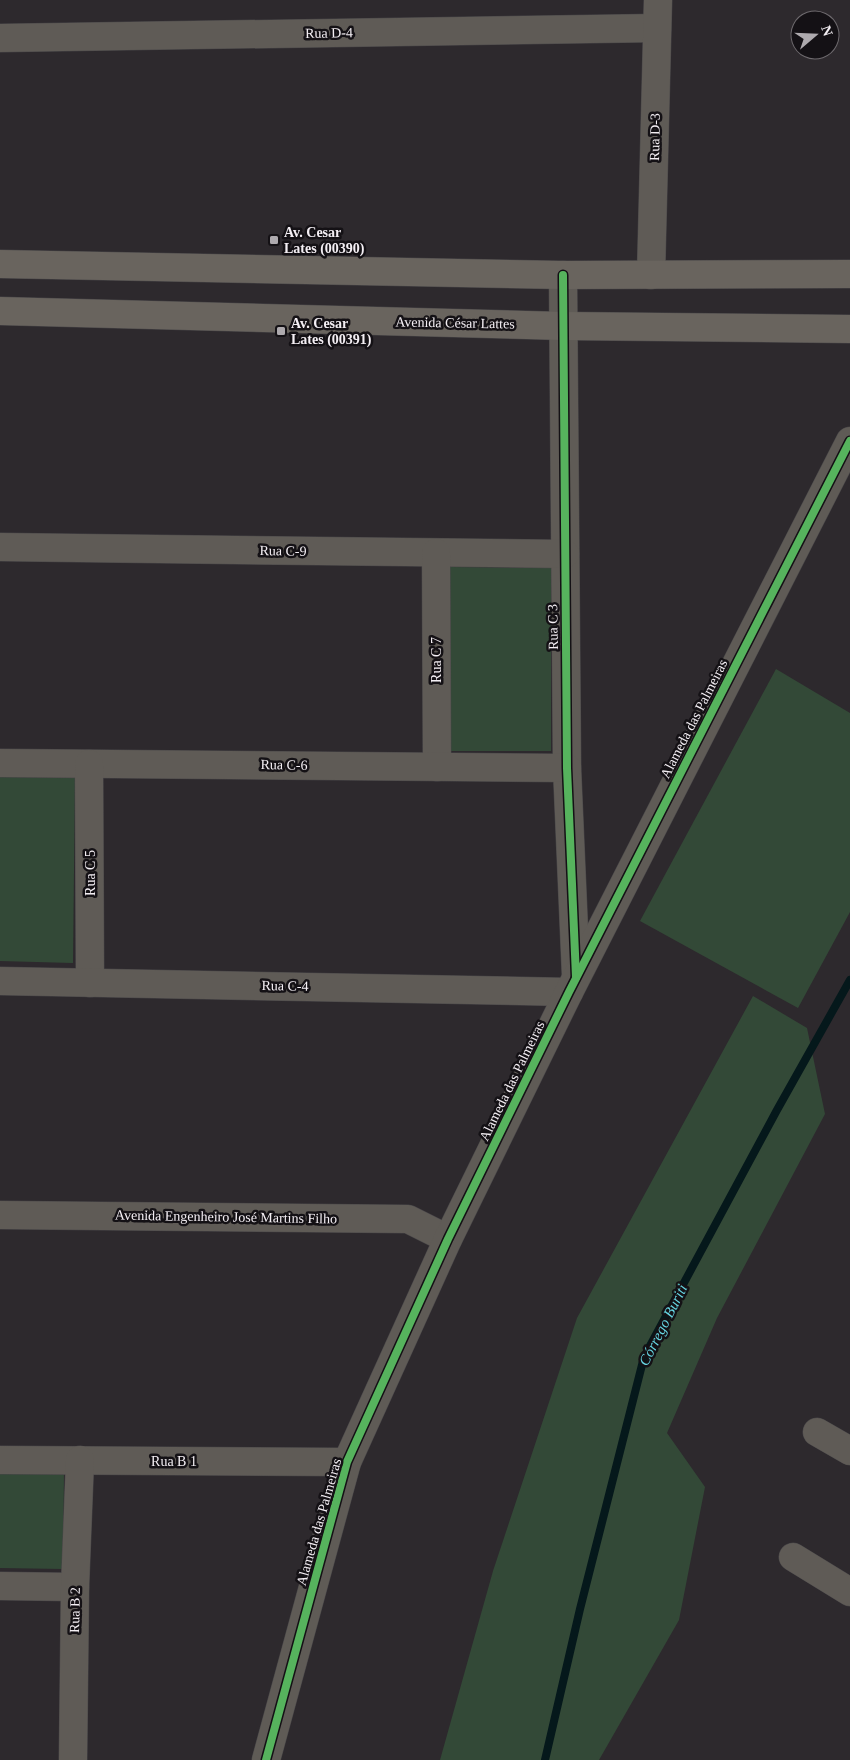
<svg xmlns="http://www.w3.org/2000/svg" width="850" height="1760" font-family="'Times New Roman',serif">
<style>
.green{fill:#334937}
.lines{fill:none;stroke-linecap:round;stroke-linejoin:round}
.stream{stroke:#05181b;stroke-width:8}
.street-casing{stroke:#484648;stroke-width:29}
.primary-casing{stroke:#484648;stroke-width:29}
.street{stroke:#5f5b56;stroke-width:28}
.primary{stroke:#69645e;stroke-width:28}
.cycleway-casing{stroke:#141115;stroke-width:11}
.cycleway{stroke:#56b35d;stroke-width:8}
.poi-dot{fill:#aeaaae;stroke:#141115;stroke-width:2}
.labels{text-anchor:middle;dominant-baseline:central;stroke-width:5;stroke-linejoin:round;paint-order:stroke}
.street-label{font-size:14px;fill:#f4eff4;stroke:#141115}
.poi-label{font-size:14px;font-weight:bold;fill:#f4eff4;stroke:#141115;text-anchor:start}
.water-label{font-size:15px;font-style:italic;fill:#66d5e2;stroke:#141115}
</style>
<rect width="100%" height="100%" fill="#2d292d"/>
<g class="green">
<path d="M 450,567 L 551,568 L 551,751 L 450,751 Z"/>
<path d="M 776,669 L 850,713 L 850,912 L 798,1008 L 640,921 Z"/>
<path d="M 0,775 L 75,777 L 73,963 L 0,961 Z"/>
<path d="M 753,996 L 807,1028 L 825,1114 L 717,1318 L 667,1433 L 705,1487 L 679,1620 L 599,1760 L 440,1760 L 493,1571 L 577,1318 Z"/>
<path d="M 0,1470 L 64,1471 L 63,1569 L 0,1568 Z"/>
</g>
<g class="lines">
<path class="stream" d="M 545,1760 L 580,1609 L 644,1357 L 777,1110 L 850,980"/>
<defs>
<g id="street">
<path d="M 0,38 L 657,28"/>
<path d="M 563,275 L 567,768 L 576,976"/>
<path d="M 651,275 L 658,0"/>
<path d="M 0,547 L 565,554"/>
<path d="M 436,553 L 437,767"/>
<path d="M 0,763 L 567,768"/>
<path d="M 89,764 L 90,983"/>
<path d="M 0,981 L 569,992"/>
<path d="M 0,1215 L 408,1219 L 448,1239"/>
<path d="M 817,1432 L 850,1451"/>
<path d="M 0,1460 L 347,1462"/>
<path d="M 793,1557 L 850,1592"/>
<path d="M 0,1586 L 75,1587"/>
<path d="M 73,1760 L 75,1587 L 80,1460"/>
<path d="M 266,1760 L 347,1462 L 448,1239 L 569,992 L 850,441"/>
</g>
<g id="primary">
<path d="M 0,264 L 563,275 L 850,274"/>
<path d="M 0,311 L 563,326 L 850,329"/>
</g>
</defs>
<use href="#street" class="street-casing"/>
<use href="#primary" class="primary-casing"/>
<use href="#street" class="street"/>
<use href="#primary" class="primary"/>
<defs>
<g id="cycleway">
<path d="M 563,275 L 567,768 L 576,977"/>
<path d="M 266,1760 L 347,1462 L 448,1239 L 569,992 L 850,441"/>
</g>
</defs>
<use href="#cycleway" class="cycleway-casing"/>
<use href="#cycleway" class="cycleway"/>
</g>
<g class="poi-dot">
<rect x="269" y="235" width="10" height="10" rx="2.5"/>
<rect x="276" y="326" width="10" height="10" rx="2.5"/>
</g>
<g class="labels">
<g class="street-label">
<text transform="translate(329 33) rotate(-1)">Rua D-4</text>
<text transform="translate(655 137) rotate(-89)">Rua D-3</text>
<text transform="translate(455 323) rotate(1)">Avenida César Lattes</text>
<text transform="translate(283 551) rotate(1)">Rua C-9</text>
<text transform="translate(553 627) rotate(-91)">Rua C 3</text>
<text transform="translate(436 660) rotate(-90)">Rua C 7</text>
<text transform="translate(694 719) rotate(-63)">Alameda das Palmeiras</text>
<text transform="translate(284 765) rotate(1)">Rua C-6</text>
<text transform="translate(90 873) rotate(-90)">Rua C 5</text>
<text transform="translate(285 986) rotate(1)">Rua C-4</text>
<text transform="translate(512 1081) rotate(-64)">Alameda das Palmeiras</text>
<text transform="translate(226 1217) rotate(1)">Avenida Engenheiro José Martins Filho</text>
<text x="174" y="1461">Rua B 1</text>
<text transform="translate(319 1522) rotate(-74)">Alameda das Palmeiras</text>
<text transform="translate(75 1610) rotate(-89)">Rua B 2</text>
</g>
<g class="poi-label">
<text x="284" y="232">Av. Cesar<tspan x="284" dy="16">Lates (00390)</tspan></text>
<text x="291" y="323">Av. Cesar<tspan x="291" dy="16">Lates (00391)</tspan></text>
</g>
<g class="water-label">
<text transform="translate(663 1325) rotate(-63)">Córrego Buriti</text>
</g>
</g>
<g transform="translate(815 35) rotate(71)"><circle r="24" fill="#141115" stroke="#6e6a6e"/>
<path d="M0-4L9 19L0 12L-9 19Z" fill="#aeaaae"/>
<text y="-8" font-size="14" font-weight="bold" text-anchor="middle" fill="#f4eff4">N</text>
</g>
</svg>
